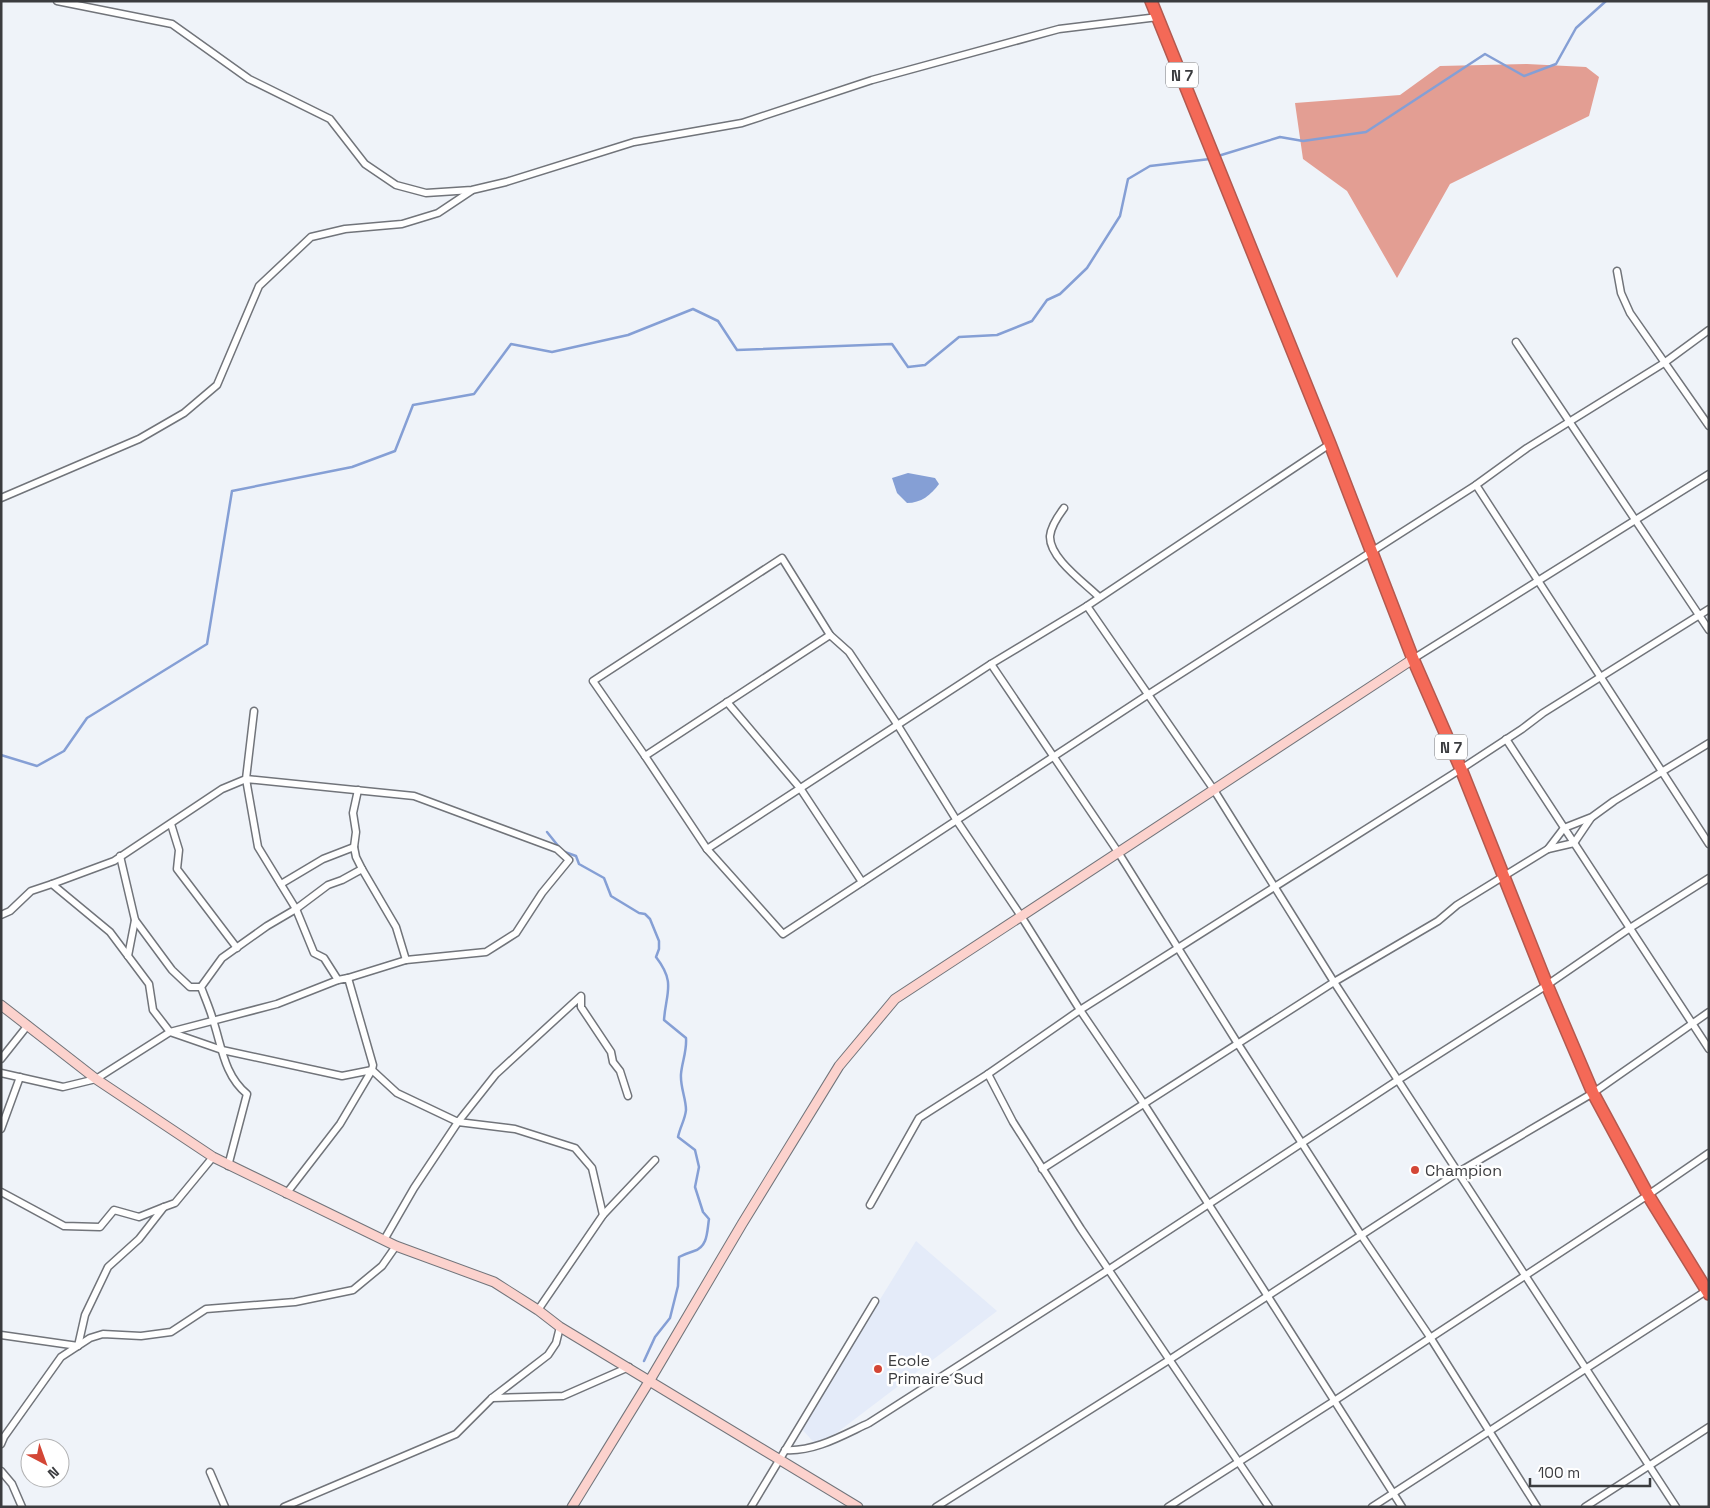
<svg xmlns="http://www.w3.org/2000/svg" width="1710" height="1508" font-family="'Space Grotesk',sans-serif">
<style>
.built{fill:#e4ebf9}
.forest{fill:#e39e93}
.water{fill:#859fd5}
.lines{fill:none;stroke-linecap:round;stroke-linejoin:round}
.stream{stroke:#859fd5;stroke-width:2.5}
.street-casing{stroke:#71747a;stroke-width:9}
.secondary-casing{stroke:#71747a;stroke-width:11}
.highway-casing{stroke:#b3594f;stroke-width:14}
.street{stroke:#fff;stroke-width:6}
.secondary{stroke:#fcd2cd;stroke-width:9}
.highway{stroke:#f46957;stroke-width:11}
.poi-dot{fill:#d34636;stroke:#fff;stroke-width:2}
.labels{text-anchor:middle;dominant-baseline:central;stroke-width:5;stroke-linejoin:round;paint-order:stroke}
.shield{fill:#fff;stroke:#767679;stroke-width:1}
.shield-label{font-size:15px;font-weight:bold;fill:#3b3c3f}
.poi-label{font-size:16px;fill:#3b3c3f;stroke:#fff;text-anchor:start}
</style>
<rect width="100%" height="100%" fill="#eff3f9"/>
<path class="built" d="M 916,1241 L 997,1311 L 818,1447 L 801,1428 Z"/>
<path class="forest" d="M 1527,64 L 1586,67 L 1599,77 L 1589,116 L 1450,184 L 1397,278 L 1347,191 L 1303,159 L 1295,103 L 1400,95 L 1440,66 Z"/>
<path class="water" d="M 908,473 L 935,478 L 939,484 C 931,495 921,503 907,503 L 897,493 L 892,478 Z"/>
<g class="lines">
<g class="stream">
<path d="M 1218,156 L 1280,137 L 1303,141 L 1366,132 L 1485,54 L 1524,76 L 1556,64 L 1576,28 L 1606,1"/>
<path d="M 1,755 L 37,766 L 64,751 L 87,718 L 207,644 L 232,491 L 352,467 L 395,451 L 413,405 L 474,394 L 511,344 L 552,352 L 628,335 L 693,309 L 718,321 L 737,350 L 892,344 L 908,367 L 925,365 L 959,337 L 997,335 L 1032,321 L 1047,300 L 1060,294 L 1087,268 L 1120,216 L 1128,179 L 1150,166 L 1210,159"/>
<path d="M 547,832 L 559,847"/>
<path d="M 562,851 L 576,856 L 579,864 L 604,878 L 611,896 L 639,913 L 645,914 L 650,919 L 659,941 L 659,949 L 656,957 C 676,983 666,992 664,1020 L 686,1038 C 687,1051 682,1062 681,1074 C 680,1087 686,1098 686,1110 C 685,1120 680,1127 678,1137 L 695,1150 L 699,1167 L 695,1187 L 703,1212 L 709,1219 C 707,1231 708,1247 694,1251 C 688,1253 685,1254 679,1257 L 678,1286 L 670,1318 L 655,1337 L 644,1361"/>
</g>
<defs>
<g id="street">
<path d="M 57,1 L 172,24 L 249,79 L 330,119 L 365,164 L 396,185 L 426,193 L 472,190 L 506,182 L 634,142 L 742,123 L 872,80 L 1059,29 L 1158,17"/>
<path d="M 1617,271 L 1621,293 L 1630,313 L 1709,426"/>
<path d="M 1516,342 L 1709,630"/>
<path d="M 1476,485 L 1709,844"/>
<path d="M 1,498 L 139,439 L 184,413 L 217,385 L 259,286 L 311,237 L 345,229 L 402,224 L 438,213 L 471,191"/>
<path d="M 1064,508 C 1058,516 1051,526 1050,536 C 1049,558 1085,583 1099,597"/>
<path d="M 1087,606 L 1214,790 L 1334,982 L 1676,1507"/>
<path d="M 1413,659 L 1709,474"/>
<path d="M 991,664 L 1118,852 L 1238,1044 L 1361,1235 L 1430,1337 L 1537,1507"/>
<path d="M 727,702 L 800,788 L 862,882"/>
<path d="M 254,711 L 246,779 L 222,789 L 114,861 L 52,884 L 110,932 L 149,984 L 153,1010 L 170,1032 L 222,1050 L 342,1076 L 372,1070 L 340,1124 L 286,1194"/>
<path d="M 1506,739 L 1709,1049"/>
<path d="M 645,756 L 830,635"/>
<path d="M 171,824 L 179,850 L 177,869 L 237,948"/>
<path d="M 354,847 L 356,832 L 353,813 L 358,790"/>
<path d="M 707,849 L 991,664 L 1087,606 L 1330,444"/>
<path d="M 1548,849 L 1574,843 L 1591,818"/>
<path d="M 120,856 L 135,920 L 172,970 L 190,987 L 201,987"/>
<path d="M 281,884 L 323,859 L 354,847 L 356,857 L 362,869"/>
<path d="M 1,915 L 10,911 L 31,891 L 52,884"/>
<path d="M 128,956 L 135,920"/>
<path d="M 338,980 L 324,958 L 314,953 L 296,909 L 258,847 L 246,779 L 414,796 L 557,849 L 569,860 L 542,893 L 516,933 L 486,952 L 406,960 L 348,978"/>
<path d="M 1,1059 L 28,1025"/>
<path d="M 1,1073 L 63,1087 L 96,1079 L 170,1032 L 277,1004 L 338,980 L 348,978 L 373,1065 L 372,1070 L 397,1093 L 458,1122 L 496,1074 L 581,996 L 581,1007 L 611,1052 L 613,1062 L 620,1071 L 628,1096"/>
<path d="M 988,1074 L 1013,1122 L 1081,1229 L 1269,1507"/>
<path d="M 1,1129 L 20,1077"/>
<path d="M 228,1166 L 247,1094 C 224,1075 222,1047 213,1020 C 210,1009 205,998 201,987 L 222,958 L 267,926 L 296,909 L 328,885 L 342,880 L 362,869 L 396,927 L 406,960"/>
<path d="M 1042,1169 L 1334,982 L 1438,921 L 1457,905 L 1548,849 L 1564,828 L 1592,817 L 1614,801 L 1709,743"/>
<path d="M 1,1192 L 64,1226 L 100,1227 L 114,1210 L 139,1217 L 164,1207 L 139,1239 L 108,1267 L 85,1315 L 78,1346 L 1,1335"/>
<path d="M 870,1205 L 919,1118 L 988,1074 L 1080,1010 L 1461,769 L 1522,729 L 1543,713 L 1709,609"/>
<path d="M 164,1207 L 175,1203 L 213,1157"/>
<path d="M 384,1240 L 414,1188 L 458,1122 L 515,1129 L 575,1148 L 592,1168 L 603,1215"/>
<path d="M 538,1310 L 603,1215 L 655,1160"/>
<path d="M 492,1398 L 563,1396 L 629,1367"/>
<path d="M 1,1444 L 4,1437 L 61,1357 L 90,1338 L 103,1334 L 141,1336 L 171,1332 L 206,1309 L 295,1302 L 353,1290 L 382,1266 L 396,1246"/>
<path d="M 785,1450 C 815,1452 843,1435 869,1423 L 1108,1270 L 1398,1080 L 1547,985 L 1630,928 L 1709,878"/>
<path d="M 1,1471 L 12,1484 L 22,1507"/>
<path d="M 210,1472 L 225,1507"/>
<path d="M 284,1507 L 456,1434 L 492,1398 L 548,1355 L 556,1343 L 560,1327"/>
<path d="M 751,1507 L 875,1301"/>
<path d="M 936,1507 L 1169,1360 L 1457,1173 L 1593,1093 L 1709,1012"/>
<path d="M 1168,1507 L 1334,1401 L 1648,1195 L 1709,1153"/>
<path d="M 1372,1507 L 1709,1289"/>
<path d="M 1402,1507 L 1267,1295 L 1144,1104 L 1080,1010 L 1021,916 L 957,821 L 897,724 L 849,652 L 830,635 L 782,558 L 593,681 L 645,756 L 707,849 L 783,934 L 1149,694 L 1476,485 L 1527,448 L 1664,363 L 1709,330"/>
<path d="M 1585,1507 L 1709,1427"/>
</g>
<g id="secondary">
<path d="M 1,1005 L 96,1079 L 213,1157 L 396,1246 L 494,1282 L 538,1310 L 560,1327 L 858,1507"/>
<path d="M 572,1507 L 650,1380 L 742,1224 L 839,1066 L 895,999 L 1413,659"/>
</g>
<path id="highway" d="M 1151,1 L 1330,444 L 1413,659 L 1461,769 L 1547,985 L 1593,1093 L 1648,1195 L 1709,1294"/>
</defs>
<use href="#street" class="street-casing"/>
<use href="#secondary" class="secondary-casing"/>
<use href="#highway" class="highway-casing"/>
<use href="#street" class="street"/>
<use href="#secondary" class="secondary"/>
<use href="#highway" class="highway"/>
</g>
<g class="poi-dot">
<circle cx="1415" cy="1170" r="5"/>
<circle cx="878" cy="1369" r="5"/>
</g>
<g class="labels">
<g class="shield">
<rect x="1166" y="62.5" width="32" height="25" rx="4"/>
<rect x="1435" y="734.5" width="32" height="25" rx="4"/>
</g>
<g class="shield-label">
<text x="1182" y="75">N 7</text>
<text x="1451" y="747">N 7</text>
</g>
<g class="poi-label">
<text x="1425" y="1170">Champion</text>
<text x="888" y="1360">Ecole<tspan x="888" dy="18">Primaire Sud</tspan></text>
</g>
</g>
<rect width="1710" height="1508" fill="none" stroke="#3b3c3f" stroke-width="5"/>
<g transform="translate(45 1463) rotate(139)"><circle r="24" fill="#ffffff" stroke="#b1b1b2"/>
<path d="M0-4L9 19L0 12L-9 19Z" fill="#d34636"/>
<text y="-8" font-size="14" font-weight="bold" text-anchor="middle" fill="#3b3c3f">N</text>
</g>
<path d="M1530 1478v8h120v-8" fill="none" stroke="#3b3c3f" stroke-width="2.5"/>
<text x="1538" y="1478" font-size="15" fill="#3b3c3f" stroke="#ffffff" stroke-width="4" paint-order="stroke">100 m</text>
</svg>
